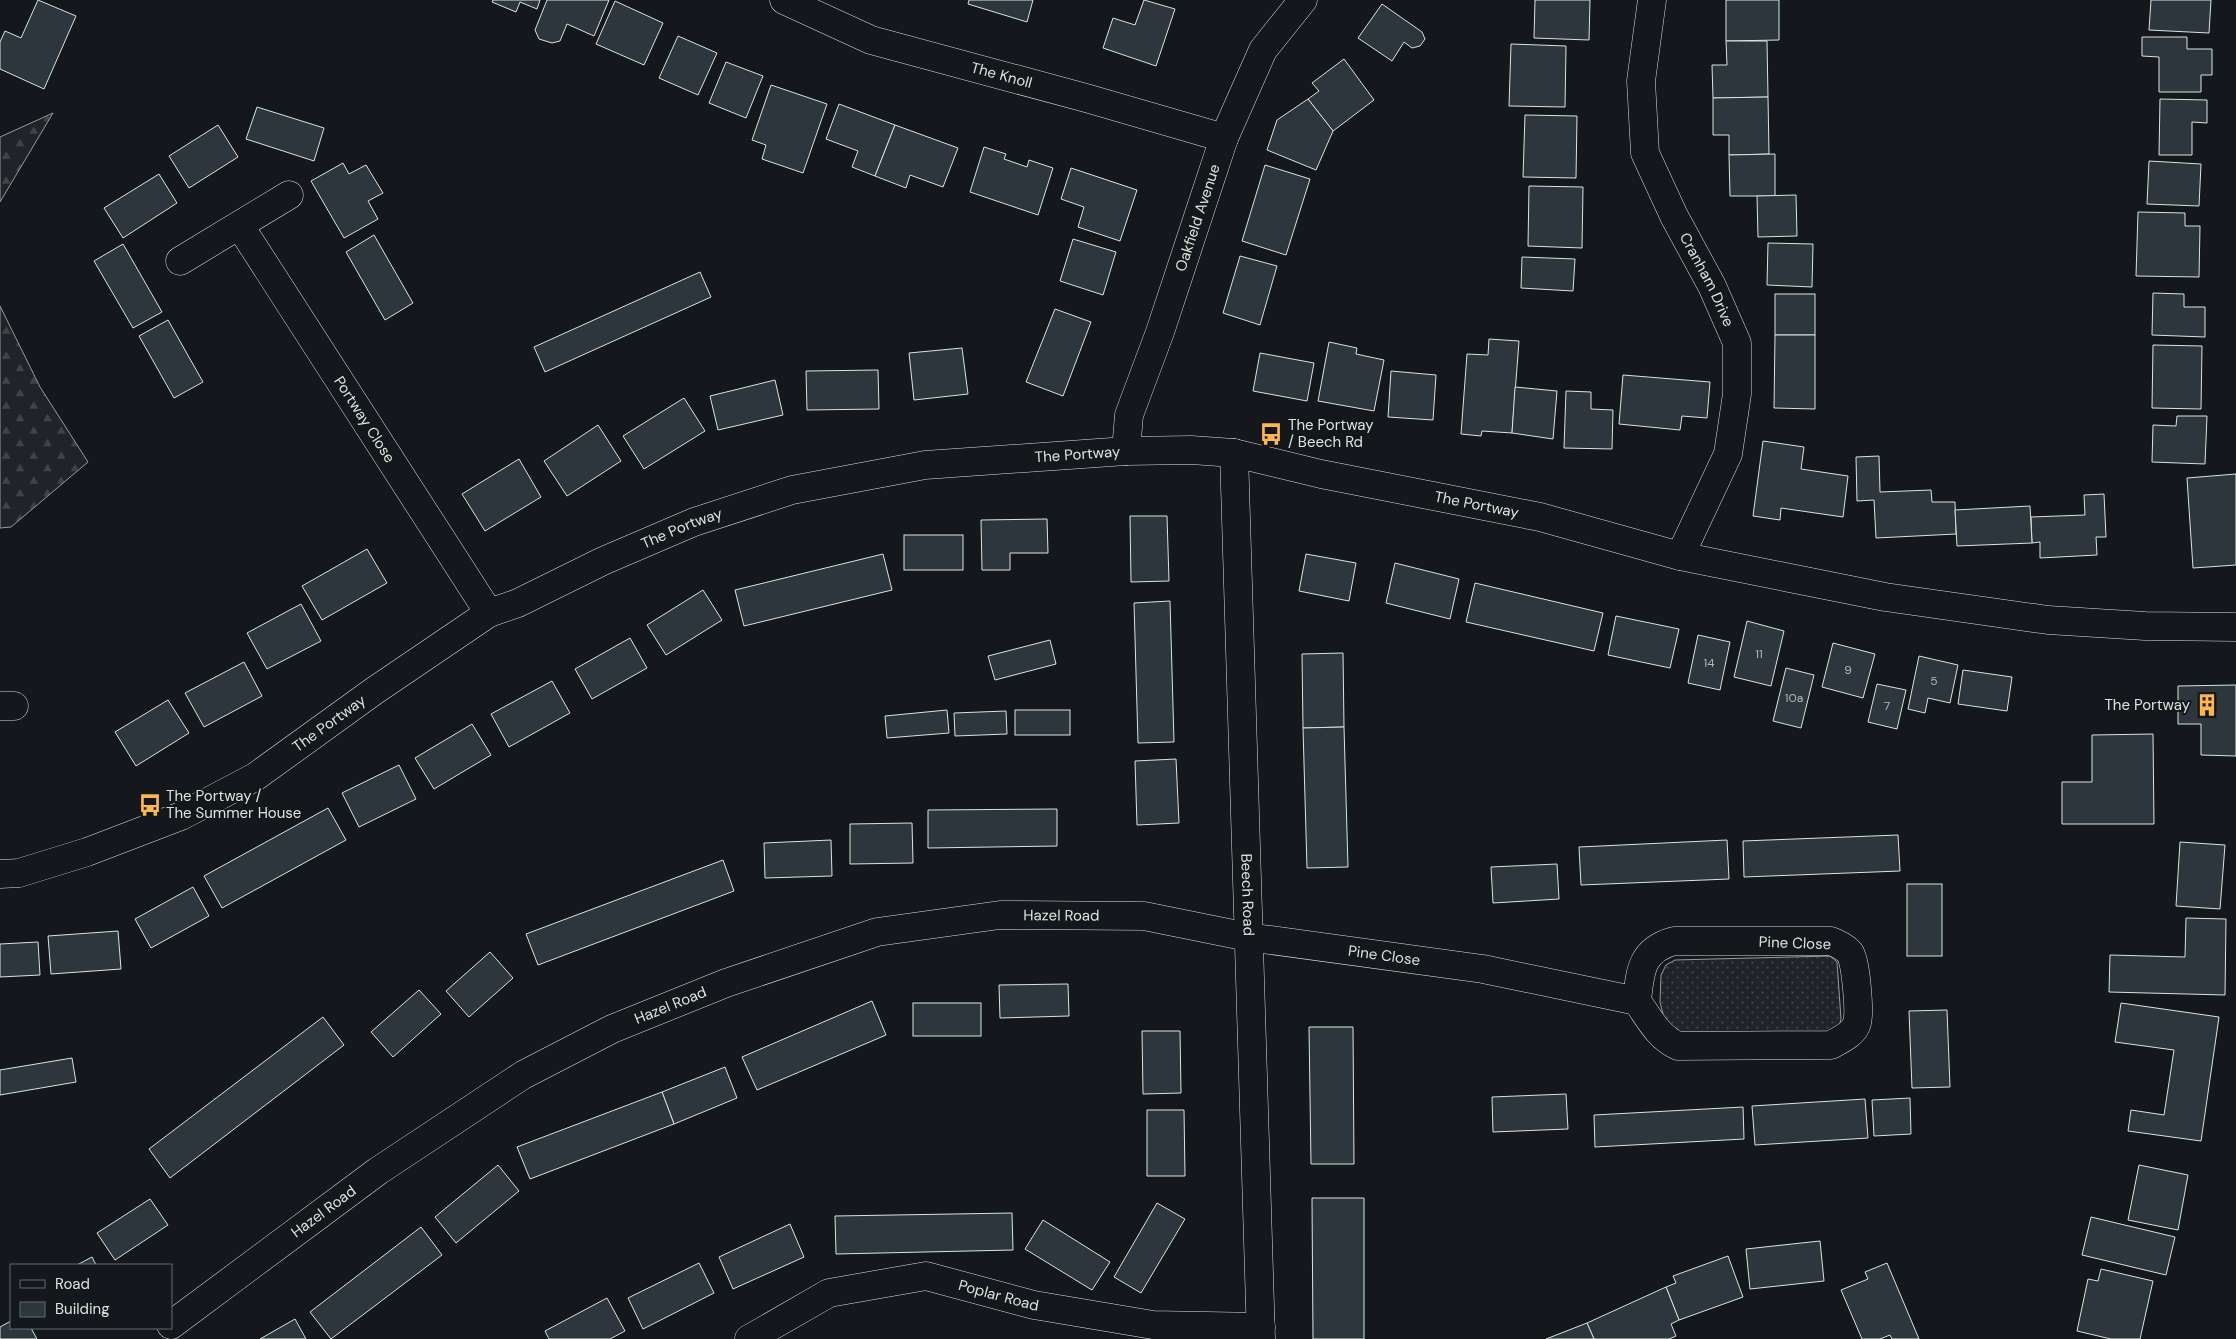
<svg xmlns="http://www.w3.org/2000/svg" width="2236" height="1339" font-family="'DM Sans',sans-serif">
<style>
.grass{fill:url(#grass-dots);stroke:#939e99}
.forest{fill:url(#forest-firs);stroke:#939e99}
.building{fill:#2c363c;stroke:#d8e6dc}
.lines{fill:none;stroke-linecap:round;stroke-linejoin:round}
.street-casing{stroke:#d8e6dc;stroke-width:29}
.street{stroke:#14181c;stroke-width:28}
.labels{text-anchor:middle;dominant-baseline:central;stroke-width:4;stroke-linejoin:round;paint-order:stroke}
.number-label{font-size:12px;fill:#adbab4}
.street-label{font-size:15px;fill:#d8e6dc;stroke:#14181c}
.poi-label{font-size:15px;fill:#d8e6dc;stroke:#14181c;text-anchor:start}
</style>
<defs>
<pattern id="grass-dots" width="8" height="8" patternUnits="userSpaceOnUse" patternTransform="scale(1.25)"><rect width="8" height="8" fill="#202428"/><path d="M2 2h.1M6 6h.1" fill="none" stroke="#404447" stroke-width="1.8" stroke-linecap="round"/></pattern>
<pattern id="forest-firs" width="22" height="20" patternUnits="userSpaceOnUse" patternTransform="scale(1.25)"><rect width="22" height="20" fill="#202428"/><path d="M5 1l3.5 6h-7zM16 11l3.5 6h-7z" fill="#404447"/></pattern>
</defs>
<rect width="100%" height="100%" fill="#14181c"/>
<path class="grass" d="M 1830,956 L 1837,962 L 1841,1019 L 1839,1027 L 1828,1032 L 1677,1035 L 1665,1023 L 1660,1002 L 1661,975 L 1666,965 L 1675,960 Z"/>
<g class="forest">
<path d="M 53,113 L 0,202 L 0,137 Z"/>
<path d="M 0,306 L 40,387 L 88,462 L 11,527 L 0,528 Z"/>
</g>
<g class="building">
<path d="M 38,0 L 76,16 L 44,89 L 0,69 L 0,42 L 5,31 L 21,38 Z"/>
<path d="M 493,0 L 540,0 L 537,9 L 520,2 L 516,12 L 492,2 Z"/>
<path d="M 547,0 L 609,0 L 594,36 L 567,24 L 560,41 L 552,43 L 539,39 L 535,30 Z"/>
<path d="M 969,0 L 1033,0 L 1027,22 L 968,4 Z"/>
<path d="M 1144,0 L 1175,9 L 1156,66 L 1103,48 L 1113,18 L 1135,25 Z"/>
<path d="M 1535,0 L 1590,0 L 1589,40 L 1534,38 Z"/>
<path d="M 1726,0 L 1779,0 L 1779,40 L 1726,41 Z"/>
<path d="M 2151,0 L 2211,0 L 2209,33 L 2149,30 Z"/>
<path d="M 615,1 L 663,23 L 644,65 L 596,44 Z"/>
<path d="M 1382,4 L 1422,32 L 1425,39 L 1420,46 L 1412,48 L 1404,42 L 1392,61 L 1358,38 Z"/>
<path d="M 678,36 L 717,53 L 698,95 L 659,78 Z"/>
<path d="M 2142,37 L 2187,37 L 2187,49 L 2212,49 L 2212,75 L 2201,75 L 2201,92 L 2159,92 L 2159,57 L 2142,56 Z"/>
<path d="M 1726,41 L 1767,41 L 1768,97 L 1713,98 L 1712,65 L 1727,65 Z"/>
<path d="M 1511,44 L 1566,46 L 1565,107 L 1509,106 Z"/>
<path d="M 1344,59 L 1374,100 L 1333,131 L 1308,99 L 1319,91 L 1312,83 Z"/>
<path d="M 726,62 L 763,76 L 746,118 L 709,103 Z"/>
<path d="M 771,85 L 827,104 L 803,173 L 762,159 L 766,145 L 752,140 Z"/>
<path d="M 1768,97 L 1769,154 L 1729,155 L 1729,135 L 1713,135 L 1713,98 Z"/>
<path d="M 1308,99 L 1333,131 L 1316,170 L 1267,150 L 1277,120 Z"/>
<path d="M 2160,99 L 2207,100 L 2207,123 L 2192,122 L 2192,155 L 2159,155 Z"/>
<path d="M 839,104 L 895,125 L 875,176 L 852,167 L 858,151 L 826,139 Z"/>
<path d="M 257,107 L 324,128 L 314,161 L 246,139 Z"/>
<path d="M 1525,115 L 1577,116 L 1576,178 L 1523,177 Z"/>
<path d="M 218,125 L 238,157 L 189,188 L 169,156 Z"/>
<path d="M 895,125 L 958,148 L 943,187 L 910,175 L 906,188 L 875,176 Z"/>
<path d="M 984,147 L 1006,154 L 1004,159 L 1027,167 L 1029,160 L 1053,168 L 1038,215 L 970,192 Z"/>
<path d="M 1775,154 L 1775,196 L 1730,196 L 1729,155 Z"/>
<path d="M 2149,161 L 2201,164 L 2199,206 L 2147,204 Z"/>
<path d="M 343,163 L 349,174 L 366,165 L 383,193 L 368,201 L 378,219 L 344,238 L 311,181 Z"/>
<path d="M 1265,165 L 1310,179 L 1286,255 L 1242,241 Z"/>
<path d="M 1071,168 L 1137,190 L 1120,241 L 1078,227 L 1084,207 L 1061,199 Z"/>
<path d="M 159,174 L 177,203 L 123,238 L 104,208 Z"/>
<path d="M 1529,186 L 1583,187 L 1582,248 L 1528,246 Z"/>
<path d="M 1796,195 L 1797,236 L 1758,237 L 1757,196 Z"/>
<path d="M 2138,212 L 2185,213 L 2185,226 L 2200,226 L 2199,277 L 2136,276 Z"/>
<path d="M 374,235 L 413,303 L 385,320 L 346,252 Z"/>
<path d="M 1073,239 L 1116,252 L 1103,295 L 1060,281 Z"/>
<path d="M 1768,243 L 1813,244 L 1812,287 L 1767,285 Z"/>
<path d="M 123,244 L 162,312 L 133,328 L 94,261 Z"/>
<path d="M 1240,256 L 1277,266 L 1260,325 L 1223,313 Z"/>
<path d="M 1522,257 L 1575,259 L 1573,291 L 1521,288 Z"/>
<path d="M 700,272 L 711,297 L 545,372 L 534,347 Z"/>
<path d="M 2153,293 L 2184,294 L 2184,307 L 2205,307 L 2205,337 L 2152,335 Z"/>
<rect x="1775" y="294" width="40" height="41"/>
<path d="M 1055,309 L 1091,322 L 1063,396 L 1026,382 Z"/>
<path d="M 168,320 L 203,382 L 174,398 L 139,336 Z"/>
<path d="M 1775,335 L 1815,335 L 1815,409 L 1774,408 Z"/>
<path d="M 1489,339 L 1519,341 L 1512,433 L 1482,431 L 1481,436 L 1461,434 L 1467,354 L 1488,355 Z"/>
<path d="M 1329,342 L 1357,348 L 1356,354 L 1384,360 L 1374,411 L 1318,401 Z"/>
<path d="M 2153,345 L 2202,346 L 2201,409 L 2152,408 Z"/>
<path d="M 962,348 L 968,394 L 914,400 L 909,353 Z"/>
<path d="M 1260,353 L 1314,363 L 1307,401 L 1253,391 Z"/>
<path d="M 878,370 L 879,409 L 807,410 L 806,371 Z"/>
<path d="M 1391,371 L 1436,375 L 1433,420 L 1388,417 Z"/>
<path d="M 1623,375 L 1710,382 L 1707,418 L 1682,416 L 1680,430 L 1619,424 Z"/>
<path d="M 775,380 L 783,415 L 718,430 L 710,396 Z"/>
<path d="M 1515,387 L 1557,391 L 1553,439 L 1512,433 Z"/>
<path d="M 1566,391 L 1591,392 L 1591,409 L 1613,410 L 1612,449 L 1564,448 Z"/>
<path d="M 684,398 L 705,431 L 644,469 L 623,436 Z"/>
<path d="M 2177,416 L 2207,416 L 2205,464 L 2152,462 L 2153,425 L 2176,426 Z"/>
<path d="M 598,425 L 621,461 L 567,496 L 544,461 Z"/>
<path d="M 1763,441 L 1804,447 L 1801,469 L 1848,476 L 1843,517 L 1781,508 L 1780,520 L 1753,516 Z"/>
<path d="M 1879,456 L 1880,492 L 1931,490 L 1932,502 L 1955,502 L 1956,534 L 1876,538 L 1874,500 L 1857,501 L 1856,457 Z"/>
<path d="M 519,459 L 541,497 L 485,531 L 462,494 Z"/>
<path d="M 2236,474 L 2236,565 L 2193,568 L 2187,478 Z"/>
<path d="M 2104,494 L 2106,537 L 2096,537 L 2097,555 L 2040,558 L 2040,542 L 2032,543 L 2031,517 L 2085,515 L 2084,495 Z"/>
<path d="M 2030,506 L 2032,543 L 1957,546 L 1955,510 Z"/>
<path d="M 1130,516 L 1167,516 L 1169,581 L 1131,582 Z"/>
<path d="M 1047,519 L 1048,553 L 1010,553 L 1010,570 L 982,570 L 981,520 Z"/>
<rect x="904" y="535" width="59" height="35"/>
<path d="M 367,549 L 387,583 L 322,620 L 302,586 Z"/>
<path d="M 883,554 L 892,590 L 744,626 L 735,590 Z"/>
<path d="M 1306,554 L 1356,563 L 1349,601 L 1299,591 Z"/>
<path d="M 1395,563 L 1459,579 L 1450,619 L 1386,603 Z"/>
<path d="M 1475,583 L 1603,613 L 1594,651 L 1466,622 Z"/>
<path d="M 703,590 L 722,620 L 666,655 L 647,625 Z"/>
<path d="M 1170,601 L 1174,742 L 1138,743 L 1134,603 Z"/>
<path d="M 301,604 L 321,641 L 267,669 L 247,633 Z"/>
<path d="M 1616,616 L 1679,629 L 1670,668 L 1608,655 Z"/>
<path d="M 1747,621 L 1784,631 L 1771,686 L 1734,677 Z"/>
<path d="M 1698,635 L 1730,642 L 1720,690 L 1688,683 Z"/>
<path d="M 630,638 L 647,668 L 592,699 L 575,669 Z"/>
<path d="M 1050,640 L 1056,664 L 995,680 L 988,656 Z"/>
<path d="M 1833,643 L 1875,654 L 1863,698 L 1822,687 Z"/>
<path d="M 1343,653 L 1344,727 L 1303,728 L 1302,654 Z"/>
<path d="M 1919,656 L 1958,665 L 1950,703 L 1928,698 L 1925,713 L 1908,709 Z"/>
<path d="M 244,662 L 262,696 L 204,727 L 185,693 Z"/>
<path d="M 1786,668 L 1814,675 L 1801,728 L 1773,721 Z"/>
<path d="M 1963,670 L 2012,677 L 2007,711 L 1958,704 Z"/>
<path d="M 552,681 L 570,713 L 509,747 L 491,714 Z"/>
<path d="M 1877,684 L 1906,690 L 1897,729 L 1868,722 Z"/>
<path d="M 2236,685 L 2236,756 L 2201,755 L 2201,724 L 2178,724 L 2178,686 Z"/>
<path d="M 168,700 L 189,733 L 136,766 L 115,732 Z"/>
<path d="M 947,710 L 949,733 L 887,738 L 885,716 Z"/>
<rect x="1015" y="710" width="55" height="25"/>
<path d="M 1006,711 L 1007,734 L 955,736 L 954,713 Z"/>
<path d="M 472,724 L 491,755 L 434,789 L 415,758 Z"/>
<path d="M 1344,727 L 1348,867 L 1307,868 L 1303,728 Z"/>
<path d="M 2153,734 L 2154,824 L 2062,824 L 2062,782 L 2092,782 L 2092,735 Z"/>
<path d="M 1176,759 L 1179,823 L 1137,825 L 1135,761 Z"/>
<path d="M 399,765 L 416,799 L 359,827 L 342,793 Z"/>
<path d="M 328,808 L 346,840 L 222,908 L 204,876 Z"/>
<path d="M 1057,809 L 1057,846 L 928,848 L 928,810 Z"/>
<path d="M 912,823 L 913,863 L 850,864 L 850,824 Z"/>
<path d="M 1898,835 L 1900,871 L 1744,877 L 1743,841 Z"/>
<path d="M 831,840 L 832,876 L 765,878 L 764,843 Z"/>
<path d="M 1727,840 L 1729,879 L 1581,885 L 1579,847 Z"/>
<path d="M 2180,842 L 2225,845 L 2220,909 L 2176,906 Z"/>
<path d="M 723,860 L 734,891 L 538,965 L 526,934 Z"/>
<path d="M 1557,864 L 1559,899 L 1493,903 L 1491,867 Z"/>
<rect x="1907" y="884" width="35" height="72"/>
<path d="M 193,887 L 209,916 L 151,948 L 135,919 Z"/>
<path d="M 2186,918 L 2226,919 L 2225,995 L 2109,992 L 2110,955 L 2185,957 Z"/>
<path d="M 118,931 L 121,969 L 51,974 L 48,936 Z"/>
<path d="M 38,942 L 40,975 L 0,977 L 0,944 Z"/>
<path d="M 490,952 L 513,978 L 469,1017 L 446,991 Z"/>
<path d="M 1068,984 L 1069,1016 L 1000,1018 L 999,985 Z"/>
<path d="M 419,990 L 441,1014 L 393,1057 L 371,1032 Z"/>
<path d="M 872,1001 L 886,1035 L 757,1090 L 742,1057 Z"/>
<rect x="913" y="1003" width="68" height="33"/>
<path d="M 2121,1003 L 2219,1017 L 2201,1141 L 2128,1131 L 2131,1110 L 2164,1115 L 2174,1050 L 2115,1042 Z"/>
<path d="M 1947,1010 L 1950,1087 L 1912,1088 L 1909,1011 Z"/>
<path d="M 323,1017 L 344,1045 L 170,1178 L 149,1149 Z"/>
<path d="M 1309,1027 L 1353,1027 L 1354,1164 L 1311,1164 Z"/>
<path d="M 1142,1031 L 1180,1031 L 1181,1093 L 1143,1094 Z"/>
<path d="M 72,1058 L 76,1082 L 0,1095 L 0,1070 Z"/>
<path d="M 725,1067 L 737,1098 L 674,1124 L 662,1092 Z"/>
<path d="M 662,1092 L 674,1124 L 530,1179 L 517,1147 Z"/>
<path d="M 1566,1094 L 1568,1129 L 1493,1132 L 1492,1097 Z"/>
<path d="M 1910,1098 L 1911,1134 L 1874,1136 L 1872,1100 Z"/>
<path d="M 1865,1099 L 1868,1138 L 1755,1145 L 1752,1106 Z"/>
<path d="M 1743,1107 L 1744,1139 L 1595,1147 L 1594,1115 Z"/>
<path d="M 1147,1110 L 1184,1110 L 1185,1176 L 1147,1176 Z"/>
<path d="M 498,1165 L 519,1191 L 456,1243 L 435,1217 Z"/>
<path d="M 2139,1165 L 2188,1175 L 2178,1230 L 2128,1220 Z"/>
<path d="M 1312,1198 L 1364,1198 L 1364,1339 L 1313,1339 Z"/>
<path d="M 150,1199 L 168,1225 L 115,1260 L 97,1233 Z"/>
<path d="M 1157,1203 L 1185,1219 L 1141,1293 L 1114,1277 Z"/>
<path d="M 1012,1213 L 1013,1250 L 836,1254 L 835,1216 Z"/>
<path d="M 2091,1217 L 2175,1237 L 2166,1275 L 2082,1255 Z"/>
<path d="M 1043,1220 L 1110,1262 L 1092,1290 L 1025,1249 Z"/>
<path d="M 790,1224 L 804,1257 L 733,1289 L 719,1257 Z"/>
<path d="M 421,1227 L 442,1255 L 331,1339 L 310,1312 Z"/>
<path d="M 1820,1241 L 1824,1281 L 1750,1289 L 1746,1249 Z"/>
<path d="M 1728,1256 L 1743,1297 L 1679,1320 L 1666,1287 L 1676,1283 L 1673,1276 Z"/>
<path d="M 92,1257 L 96,1265 L 77,1265 Z"/>
<path d="M 699,1263 L 714,1293 L 643,1329 L 628,1298 Z"/>
<path d="M 1887,1263 L 1919,1339 L 1892,1339 L 1890,1335 L 1880,1339 L 1862,1339 L 1841,1290 L 1868,1279 L 1865,1272 Z"/>
<path d="M 2101,1269 L 2153,1281 L 2140,1339 L 2111,1339 L 2077,1331 L 2088,1279 L 2098,1281 Z"/>
<path d="M 1666,1287 L 1679,1320 L 1671,1324 L 1676,1336 L 1669,1339 L 1594,1339 L 1587,1323 Z"/>
<path d="M 607,1298 L 625,1331 L 610,1339 L 549,1339 L 545,1331 Z"/>
<path d="M 295,1319 L 306,1339 L 260,1339 Z"/>
<path d="M 11,1321 L 11,1328 L 31,1328 L 37,1339 L 0,1339 L 0,1327 Z"/>
<path d="M 1587,1323 L 1594,1339 L 1546,1339 Z"/>
</g>
<g class="lines">
<defs>
<g id="street">
<path id="s1" d="M 784,0 L 871,40 L 1086,98 L 1224,138"/>
<path id="s2" d="M 1652,0 L 1641,81 L 1645,153 L 1674,216 L 1712,286 L 1737,343 L 1737,394 L 1728,454 L 1680,556"/>
<path id="s3" d="M 240,226 L 489,613"/>
<path d="M 180,261 L 289,195"/>
<path id="s4" d="M 1126,451 L 1129,415 L 1160,332 L 1224,138 L 1263,50 L 1303,0"/>
<path id="s5" d="M 1234,453 L 1261,1339"/>
<path d="M 0,706 L 14,706"/>
<path id="s6" d="M 0,874 L 19,873 L 87,852 L 181,816 L 255,777 L 374,691 L 489,613 L 518,603 L 603,561 L 694,522 L 792,490 L 925,465 L 1126,451 L 1191,450 L 1234,453 L 1321,474 L 1540,517 L 1680,556 L 1885,597 L 2048,620 L 2145,626 L 2236,627"/>
<path id="s7" d="M 171,1325 L 378,1171 L 523,1075 L 612,1029 L 726,983 L 877,932 L 1000,915 L 1144,916 L 1248,937 L 1483,969 L 1637,1001 C 1649,1018 1658,1037 1678,1046 L 1831,1045 C 1840,1040 1854,1034 1857,1023 C 1860,1013 1856,961 1850,953 C 1845,947 1838,944 1831,941 L 1674,941 C 1641,950 1640,971 1637,1001"/>
<path id="s8" d="M 749,1339 L 829,1293 L 926,1276 L 1034,1305 L 1153,1325 L 1261,1327"/>
</g>
</defs>
<use href="#street" class="street-casing"/>
<use href="#street" class="street"/>
</g>
<defs>
<symbol id="bus-bare" viewBox="-9 -9 18 18"><path d="M-5-6H5V4H4V6H2V4H-2V6H-4V4H-5ZM-3.5-4V0h7V-4ZM-3.5 1.2v1.5H-2V1.2ZM2 1.2v1.5H3.5V1.2Z" fill="#ffb74d" stroke="#14181c" stroke-width="2.5" paint-order="stroke"/></symbol>
<symbol id="building-bare" viewBox="-9 -9 18 18"><path d="M-4-6H4V6H1V3H-1V6H-4ZM-2.5-4.3h1.7v1.8h-1.7ZM.8-4.3h1.7v1.8H.8ZM-2.5-1h1.7V.8h-1.7ZM.8-1h1.7V.8H.8Z" fill="#ffb74d" stroke="#14181c" stroke-width="2.5" paint-order="stroke"/></symbol>
</defs>
<g fill-rule="evenodd">
<use href="#bus-bare" x="1255" y="418" width="32" height="32"/>
<use href="#building-bare" x="2191" y="689" width="32" height="32"/>
<use href="#bus-bare" x="134" y="789" width="32" height="32"/>
</g>
<g class="labels">
<g class="number-label">
<text x="1759" y="654">11</text>
<text x="1709" y="663">14</text>
<text x="1848" y="670">9</text>
<text x="1934" y="681">5</text>
<text x="1794" y="698">10a</text>
<text x="1887" y="706">7</text>
</g>
<g class="street-label">
<text stroke="none"><textPath href="#s1" startOffset="231">The Knoll</textPath></text>
<text stroke="none"><textPath href="#s4" startOffset="245">Oakfield Avenue</textPath></text>
<text stroke="none"><textPath href="#s2" startOffset="295">Cranham Drive</textPath></text>
<text stroke="none"><textPath href="#s3" startOffset="230">Portway Close</textPath></text>
<text stroke="none"><textPath href="#s6" startOffset="1176">The Portway</textPath></text>
<text stroke="none"><textPath href="#s6" startOffset="1581">The Portway</textPath></text>
<text stroke="none"><textPath href="#s6" startOffset="771">The Portway</textPath></text>
<text stroke="none"><textPath href="#s6" startOffset="366">The Portway</textPath></text>
<text stroke="none"><textPath href="#s5" startOffset="442">Beech Road</textPath></text>
<text stroke="none"><textPath href="#s7" startOffset="1000">Hazel Road</textPath></text>
<text transform="translate(1795 943) rotate(2)">Pine Close</text>
<text stroke="none"><textPath href="#s7" startOffset="1326">Pine Close</textPath></text>
<text stroke="none"><textPath href="#s7" startOffset="595">Hazel Road</textPath></text>
<text stroke="none"><textPath href="#s7" startOffset="190">Hazel Road</textPath></text>
<text stroke="none"><textPath href="#s8" startOffset="266">Poplar Road</textPath></text>
</g>
<g class="poi-label">
<text x="1288" y="425">The Portway<tspan x="1288" dy="17">/ Beech Rd</tspan></text>
<text x="2190" y="705" text-anchor="end">The Portway</text>
<text x="166" y="796">The Portway /<tspan x="166" dy="17">The Summer House</tspan></text>
</g>
</g>
<rect x="10" y="1264" width="162" height="65" fill="#14181c" stroke="#626a69"/>
<rect x="20" y="1280" width="25" height="8" fill="#14181c" stroke="#626a69"/>
<text x="55" y="1289" font-size="15" fill="#d8e6dc">Road</text>
<rect x="20" y="1302" width="25" height="15" fill="#2c363c" stroke="#626a69"/>
<text x="55" y="1314" font-size="15" fill="#d8e6dc">Building</text>
</svg>
